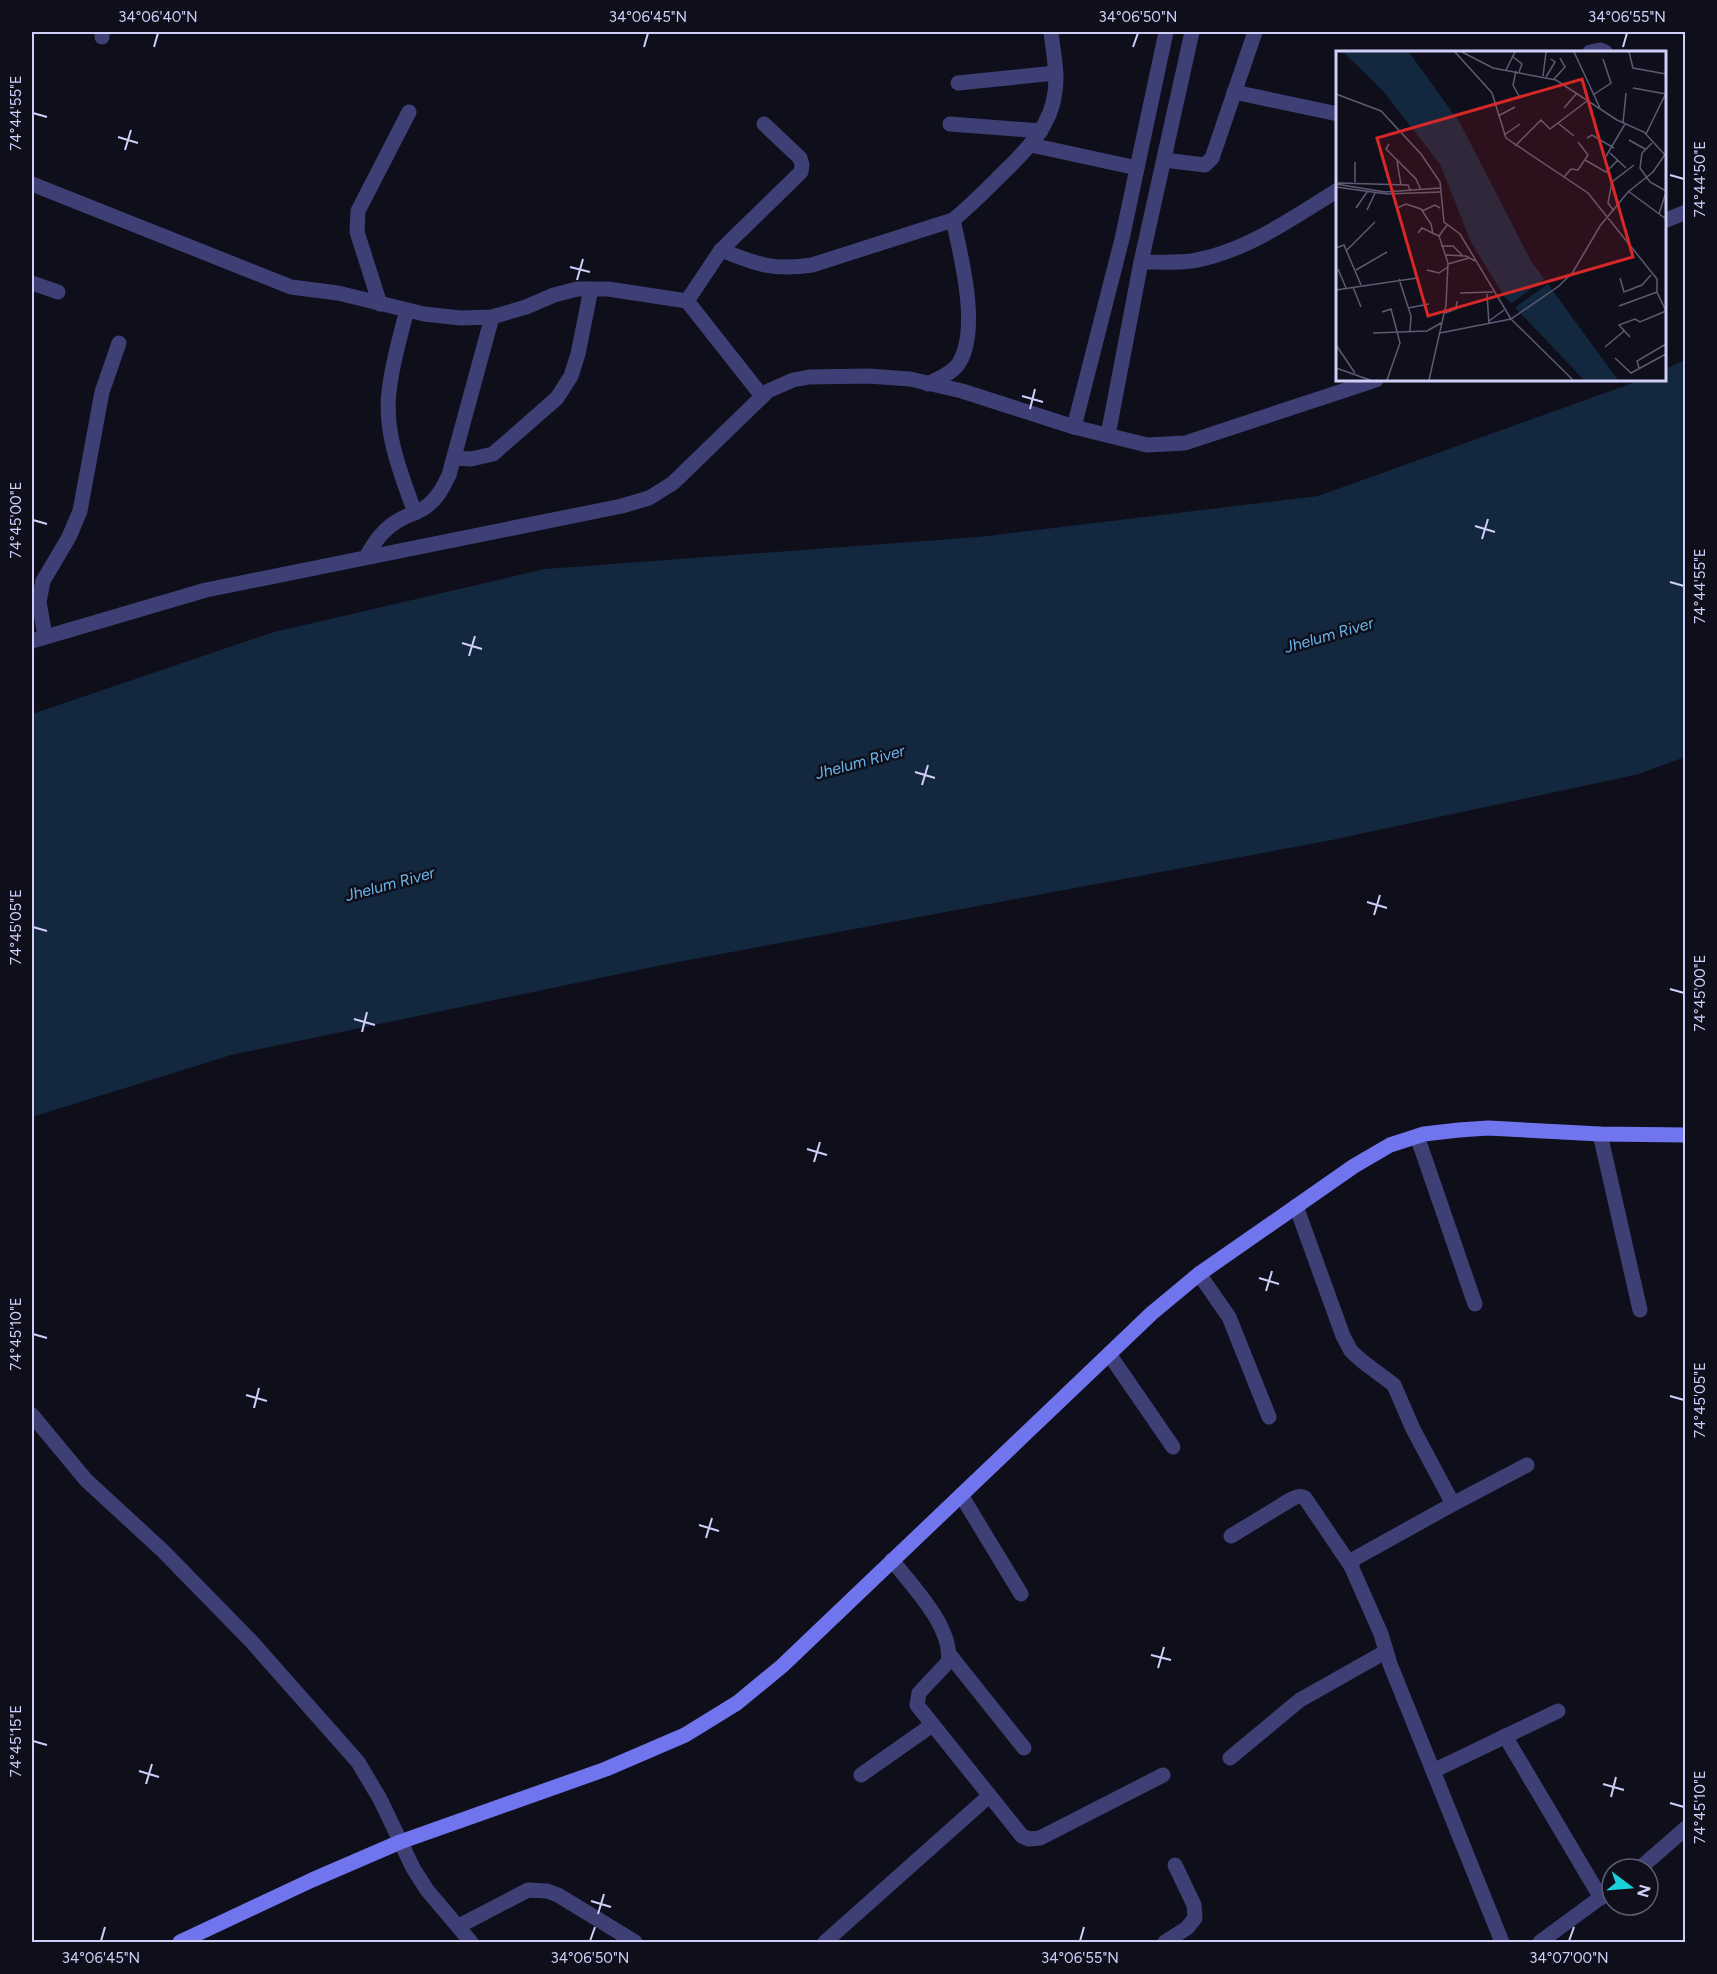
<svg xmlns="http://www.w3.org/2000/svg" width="1717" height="1974" font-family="Figtree,sans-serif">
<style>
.water{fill:#13273f}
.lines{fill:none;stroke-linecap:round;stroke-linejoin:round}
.street{stroke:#3e3f75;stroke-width:15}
.secondary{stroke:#7175ed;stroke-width:15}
.ticks{fill:none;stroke:#d1cef9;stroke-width:2}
.labels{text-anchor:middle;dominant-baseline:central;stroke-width:5;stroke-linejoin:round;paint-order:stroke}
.water-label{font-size:16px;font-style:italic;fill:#69b7ec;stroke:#0f0e1b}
.inset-road{fill:none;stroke:#5d5b74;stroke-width:1.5}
.view{fill:#d62828;fill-opacity:0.15;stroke:#d62828;stroke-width:3}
.inset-edge{fill:none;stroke:#d1cef9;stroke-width:3}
.neatline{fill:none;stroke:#d1cef9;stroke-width:2}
.ticks-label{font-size:15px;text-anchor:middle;fill:#d1cef9}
</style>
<rect width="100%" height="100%" fill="#0f0e1b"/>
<path class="water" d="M 1685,360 L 1685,757 L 1639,774 L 1332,840 L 662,965 L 231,1055 L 32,1117 L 32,714 L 274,632 L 545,569 L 978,537 L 1318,496 L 1641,380 L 1664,380 L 1665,369 Z"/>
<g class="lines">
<g class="street">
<path d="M 102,32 L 102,37"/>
<path d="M 1590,52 L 1600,50 L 1605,52"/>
<path d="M 958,83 L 1056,73"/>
<path d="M 1234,92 L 1338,114"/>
<path d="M 950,124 L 1041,131"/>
<path d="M 1031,145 L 1137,168"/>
<path d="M 1164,160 L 1205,165 L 1212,158 L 1255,32"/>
<path d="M 32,184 L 291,287 L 338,293 L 424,314 L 461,318 L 492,317 L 526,307 L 554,295 L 577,289 L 608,289 L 687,301 L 762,396"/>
<path d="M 1664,221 L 1686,212"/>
<path d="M 721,250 C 756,264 773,271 812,265 L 953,220 C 969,207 983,193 997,179 C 1022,154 1051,129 1055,92 C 1058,72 1053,51 1051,32"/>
<path d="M 1141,262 C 1158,262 1176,263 1192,261 C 1246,252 1292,218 1338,190"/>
<path d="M 32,283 L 58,292"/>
<path d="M 687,301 L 721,250 L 801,172 L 802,165 L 800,158 L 764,124"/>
<path d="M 380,304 L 357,232 L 358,211 L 409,112"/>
<path d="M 407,310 C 400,337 392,364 389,392 C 384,433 401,474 415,513"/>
<path d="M 928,384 C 939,378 953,373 959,363 C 980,329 961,256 953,220"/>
<path d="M 1074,427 L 1122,239 L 1166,32"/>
<path d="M 1108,435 L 1141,262 L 1192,32"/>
<path d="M 454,458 L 471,459 L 493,454 L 557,398 L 571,376 L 578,354 L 591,289"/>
<path d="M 366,557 C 375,541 384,528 401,519 C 410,514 420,512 427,506 C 438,498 443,487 449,475 L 492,317"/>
<path d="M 45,636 L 39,602 L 43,581 L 69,537 L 80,511 L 102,392 L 119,343"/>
<path d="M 32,641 L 206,590 L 622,506 L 649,498 L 673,483 L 768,391 L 793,380 L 809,377 L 868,376 L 910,379 L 962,391 L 1074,427 L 1147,445 L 1185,443 L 1376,380"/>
<path d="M 1600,1134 L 1640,1310"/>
<path d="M 1417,1136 L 1475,1304"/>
<path d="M 1296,1206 L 1343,1336 L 1351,1351 L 1362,1361 L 1394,1385 L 1413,1429 L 1453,1504 L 1354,1559 L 1351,1566 L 1381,1634 L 1390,1664 L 1502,1942"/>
<path d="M 1199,1274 L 1229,1317 L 1269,1417"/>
<path d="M 1109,1354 L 1173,1447"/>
<path d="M 32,1415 L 86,1480 L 163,1551 L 251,1641 L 358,1762 L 380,1799 L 413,1868 L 427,1890 L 471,1942"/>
<path d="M 961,1495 L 1021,1594"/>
<path d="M 1453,1504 L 1527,1465"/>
<path d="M 1231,1536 L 1290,1500 C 1296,1497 1299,1495 1305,1498 L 1351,1566"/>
<path d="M 892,1560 C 912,1586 954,1628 948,1662 L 919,1693 L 917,1705 L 1022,1836 L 1029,1839 L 1040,1838 L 1163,1775"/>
<path d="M 949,1654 L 1024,1748"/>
<path d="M 1505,1736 L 1601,1898"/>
<path d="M 1230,1758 L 1300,1700 L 1385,1652"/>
<path d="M 1433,1771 L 1558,1711"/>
<path d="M 861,1775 L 932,1725"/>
<path d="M 1639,1869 L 1686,1828"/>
<path d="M 459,1926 L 528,1890 L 547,1891 L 558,1895 L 635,1942"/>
<path d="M 825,1942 L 989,1796"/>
<path d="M 1165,1942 L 1187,1928 L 1195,1918 L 1194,1905 L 1175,1865"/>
<path d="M 1540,1942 L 1612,1889"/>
</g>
<path class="secondary" d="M 180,1942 L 312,1880 L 400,1842 L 606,1769 L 685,1735 L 737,1703 L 782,1666 L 1152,1313 L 1199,1274 L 1354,1166 L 1390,1145 L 1424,1134 L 1459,1130 L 1488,1128 L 1600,1134 L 1686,1135"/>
</g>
<path class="ticks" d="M 154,47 L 158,33M 644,47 L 648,33M 1133,47 L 1138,33M 1623,47 L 1627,33M 33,113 L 47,117M 118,137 L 138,143M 125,150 L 131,130M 1670,175 L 1684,179M 570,267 L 590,272M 577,280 L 583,259M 1022,396 L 1043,402M 1030,409 L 1035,389M 33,520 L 47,524M 1475,526 L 1495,532M 1482,539 L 1488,519M 1670,582 L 1684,586M 462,643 L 482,649M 469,656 L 475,636M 915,772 L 935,778M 922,785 L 928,765M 1367,902 L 1387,908M 1374,915 L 1380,895M 33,927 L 47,931M 1670,989 L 1684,993M 354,1019 L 375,1025M 362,1032 L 367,1012M 807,1149 L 827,1155M 814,1162 L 820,1142M 1259,1278 L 1279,1284M 1266,1291 L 1272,1271M 33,1334 L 47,1338M 246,1395 L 267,1401M 1670,1396 L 1684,1400M 254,1408 L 259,1388M 699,1525 L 719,1531M 706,1538 L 712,1518M 1151,1655 L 1171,1660M 1158,1668 L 1164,1647M 33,1741 L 47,1745M 139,1771 L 159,1777M 146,1784 L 152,1764M 1603,1784 L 1624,1790M 1611,1797 L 1616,1777M 1670,1803 L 1684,1807M 591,1901 L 611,1907M 598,1914 L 604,1894M 101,1941 L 105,1927M 590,1941 L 595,1927M 1080,1941 L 1084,1927M 1569,1941 L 1574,1927"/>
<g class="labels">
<g class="water-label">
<text transform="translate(1329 635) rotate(-16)">Jhelum River</text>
<text transform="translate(860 762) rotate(-15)">Jhelum River</text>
<text transform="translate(390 884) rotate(-15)">Jhelum River</text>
</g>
</g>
<g transform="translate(1336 51)">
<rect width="330" height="330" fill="#0f0e1b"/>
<path d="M 7,1 L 73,1 L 124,72 L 195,210 L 282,329 L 248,329 L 168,245 L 135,191 L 104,113 L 47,40 Z" fill="#13273f"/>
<path d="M 210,227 L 213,232 L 177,258 L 173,254 Z" fill="#0f0e1b"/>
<path class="inset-road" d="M 119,1 L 156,42 L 170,87 L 252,142 L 321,228 L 321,241 L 330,260 L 304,271 L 299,268 L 283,274 L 294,286M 126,1 L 157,17 L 220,29 L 281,69 L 308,81 L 330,105M 238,1 L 264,57M 293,1 L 297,17 L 330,23M 176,5 L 186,13 L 183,21M 170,19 L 179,1M 180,20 L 177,34 L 183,45M 207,25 L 210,1M 210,26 L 219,11 L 215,8M 218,28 L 229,16 L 224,7M 297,37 L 330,43M 0,43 L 45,60 L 85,103 L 104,131 L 108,171 L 124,183 L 175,268 L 237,329M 257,44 L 275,32 L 267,8M 228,57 L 241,42M 162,65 L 179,56M 222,72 L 238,85M 287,72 L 290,42M 310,83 L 330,42M 168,84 L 184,73M 251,87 L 256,84 L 278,97M 293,89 L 309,98M 316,92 L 306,102 L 304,117 L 314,131 L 330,140M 53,93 L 50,98 L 80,128 L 85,139M 179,95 L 205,69 L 214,78 L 251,50M 274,102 L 290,117M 269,107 L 289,73M 249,109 L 270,121 L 282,109M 61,110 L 65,134M 228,126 L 235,118 L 242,119 L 252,104 L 242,91M 19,131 L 19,111M 2,132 L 72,134 L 74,139M 0,133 L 49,141 L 104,137M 0,136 L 51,143 L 104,141M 292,140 L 330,168M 20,157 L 31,141M 31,159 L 39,142M 86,160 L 99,154 L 104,157M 278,160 L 272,152 L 276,131 L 298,114M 62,163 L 61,157 L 70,153 L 85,158 L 95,173 L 97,183M 323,163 L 330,141M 82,182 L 86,177 L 103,185M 105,195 L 117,195 L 126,204M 0,197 L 8,194 L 25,234M 11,199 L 39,171M 110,204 L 130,205 L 139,210M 112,213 L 133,207M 2,218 L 10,237M 20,219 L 51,201M 91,219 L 103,222 L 112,216M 284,227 L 288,241 L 306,234 L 315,224M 63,228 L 75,265 L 74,280M 17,236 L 25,256M 0,239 L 81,227M 124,242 L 157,241M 151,243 L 153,273M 283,255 L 321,241M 72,257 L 93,253M 46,261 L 55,258 L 64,292 L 51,329M 109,262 L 120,258 L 121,250M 153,270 L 168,259M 37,282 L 91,280 L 105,272M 104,282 L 175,268 L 223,235 L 237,221 L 264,175 L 292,141 L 317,121 L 330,102M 0,294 L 19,322M 269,296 L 288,280M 279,307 L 295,322 L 330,303M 0,317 L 34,329M 303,317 L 301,310 L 330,293M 93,329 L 110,254 L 112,212 L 103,185 L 111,174"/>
<path class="view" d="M 246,28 L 297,206 L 92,265 L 41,87 Z"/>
<rect width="330" height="330" class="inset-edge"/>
</g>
<rect width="1717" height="1974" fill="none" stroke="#0f0e1b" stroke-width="66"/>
<g transform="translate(1630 1887) rotate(106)"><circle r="28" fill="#0f0e1b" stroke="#5d5b74" stroke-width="1.5"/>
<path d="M0-4.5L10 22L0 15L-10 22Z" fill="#1bd0d8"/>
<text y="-9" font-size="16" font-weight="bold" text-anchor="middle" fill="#d1cef9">N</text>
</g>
<rect x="33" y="33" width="1651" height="1908" class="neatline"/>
<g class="ticks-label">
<text x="158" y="22">34°06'40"N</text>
<text x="648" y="22">34°06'45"N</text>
<text x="1138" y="22">34°06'50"N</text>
<text x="1627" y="22">34°06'55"N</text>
<text transform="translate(16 113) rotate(-90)" y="5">74°44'55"E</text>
<text transform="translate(1700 179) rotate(-90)" y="5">74°44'50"E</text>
<text transform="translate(16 520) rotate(-90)" y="5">74°45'00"E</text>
<text transform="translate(1700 586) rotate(-90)" y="5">74°44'55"E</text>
<text transform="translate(16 927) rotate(-90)" y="5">74°45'05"E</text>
<text transform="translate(1700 993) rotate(-90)" y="5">74°45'00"E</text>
<text transform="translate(16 1334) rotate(-90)" y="5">74°45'10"E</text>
<text transform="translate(1700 1400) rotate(-90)" y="5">74°45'05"E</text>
<text transform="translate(16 1741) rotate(-90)" y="5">74°45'15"E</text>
<text transform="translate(1700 1807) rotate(-90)" y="5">74°45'10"E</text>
<text x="101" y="1963">34°06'45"N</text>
<text x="590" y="1963">34°06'50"N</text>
<text x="1080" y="1963">34°06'55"N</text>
<text x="1569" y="1963">34°07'00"N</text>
</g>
</svg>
